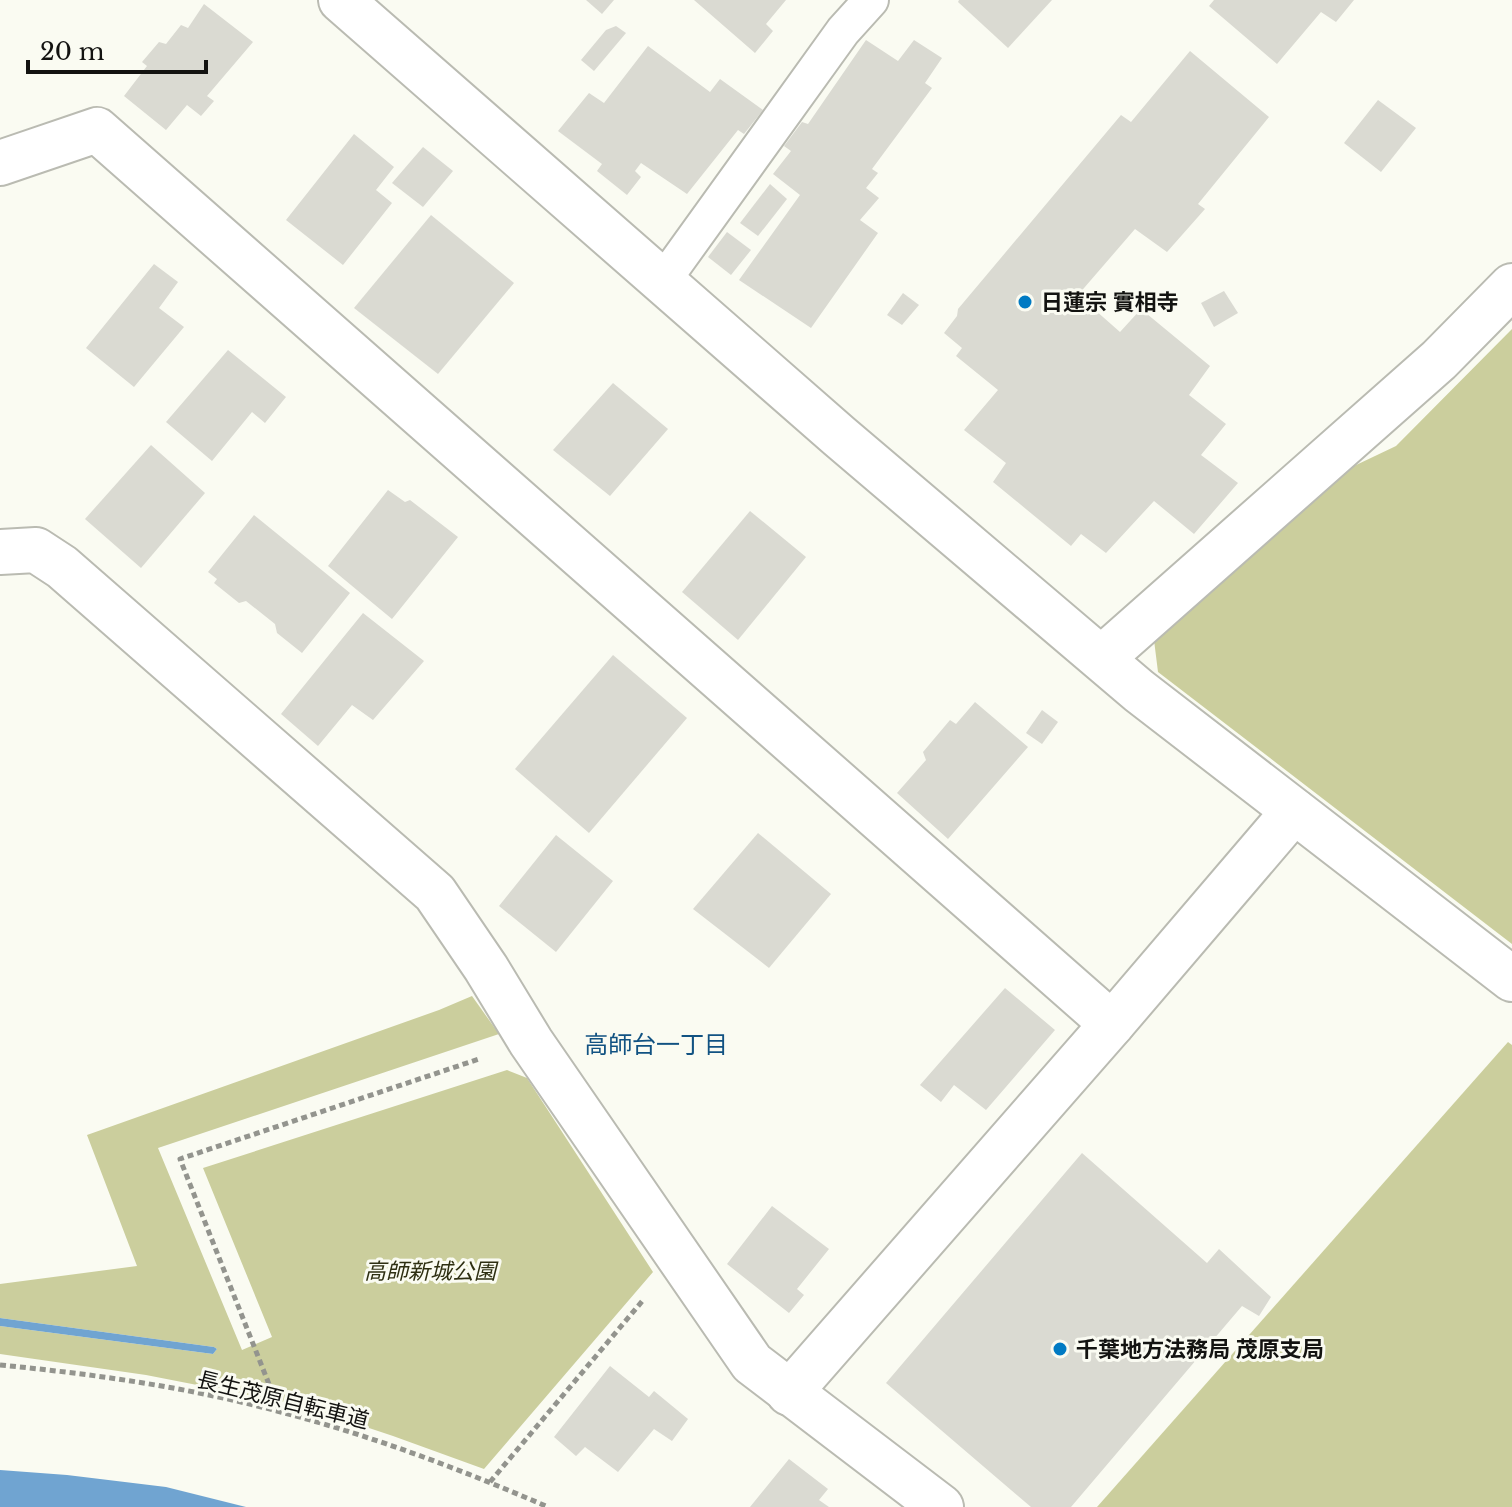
<svg xmlns="http://www.w3.org/2000/svg" width="1512" height="1507" font-family="'Libre Baskerville','Noto Sans JP',serif">
<style>
.green{fill:#cbce9d}
.water{fill:#70a4d1}
.building{fill:#dadad2}
.lines{fill:none;stroke-linecap:round;stroke-linejoin:round}
.lane-casing{stroke:#babbb2;stroke-width:38}
.street-casing{stroke:#babbb2;stroke-width:48}
.path{stroke:#93948e;stroke-width:5;stroke-dasharray:6 4;stroke-linecap:butt}
.lane{stroke:#fff;stroke-width:34}
.street{stroke:#fff;stroke-width:44}
.poi-dot{fill:#007ac3;stroke:#fafbf2;stroke-width:3}
.labels{text-anchor:middle;dominant-baseline:central;stroke-width:6;stroke-linejoin:round;paint-order:stroke}
.poi-label{font-size:22px;font-weight:bold;fill:#131311;stroke:#fafbf2;text-anchor:start}
.park-label{font-size:22px;font-style:italic;fill:#2e2f12;stroke:#fafbf2}
.street-label{font-size:22px;fill:#131311;stroke:#fafbf2}
.neighbourhood-label{font-size:24px;fill:#115282;stroke:#fafbf2}
</style>
<rect width="100%" height="100%" fill="#fafbf2"/>
<g class="green">
<path d="M 1512,329 L 1512,944 L 1158,672 L 1154,640 L 1354,466 L 1396,446 Z"/>
<path d="M 472,996 L 499,1034 L 158,1148 L 242,1350 L 272,1337 L 203,1168 L 507,1070 L 527,1078 L 653,1272 L 484,1469 L 393,1436 L 300,1405 L 146,1375 L 0,1354 L 0,1326 L 213,1354 L 217,1349 L 214,1347 L 0,1318 L 0,1284 L 137,1266 L 87,1135 L 439,1010 Z"/>
<path d="M 1508,1042 L 1512,1045 L 1512,1507 L 1097,1507 Z"/>
</g>
<g class="water">
<path d="M 0,1318 L 214,1347 L 217,1349 L 213,1354 L 0,1326 Z"/>
<path d="M 0,1470 L 67,1475 L 166,1487 L 246,1507 L 0,1507 Z"/>
</g>
<g class="building">
<path d="M 586,0 L 614,0 L 602,14 Z"/>
<path d="M 694,0 L 786,0 L 766,24 L 773,31 L 755,53 Z"/>
<path d="M 959,0 L 1052,0 L 1008,48 L 958,2 Z"/>
<path d="M 1214,0 L 1354,0 L 1336,22 L 1321,12 L 1277,64 L 1209,6 Z"/>
<path d="M 204,4 L 253,42 L 207,96 L 214,101 L 201,116 L 187,105 L 166,130 L 124,96 L 147,66 L 142,62 L 159,42 L 166,44 L 181,25 L 188,28 Z"/>
<path d="M 616,26 L 626,33 L 594,71 L 581,60 L 606,30 Z"/>
<path d="M 866,40 L 898,61 L 914,40 L 942,58 L 925,83 L 932,88 L 872,169 L 878,173 L 866,188 L 879,198 L 860,220 L 878,233 L 811,328 L 739,280 L 800,195 L 773,174 L 791,151 L 784,146 L 802,122 L 808,124 Z"/>
<path d="M 648,46 L 710,92 L 720,79 L 763,110 L 744,134 L 738,130 L 687,194 L 641,163 L 635,171 L 641,177 L 627,195 L 597,171 L 602,164 L 558,131 L 589,93 L 604,103 Z"/>
<path d="M 1190,51 L 1269,117 L 1198,204 L 1205,209 L 1167,252 L 1135,229 L 1078,295 L 1120,332 L 1141,309 L 1210,366 L 1189,395 L 1226,424 L 1201,455 L 1238,483 L 1194,534 L 1154,501 L 1106,553 L 1081,534 L 1071,546 L 993,482 L 1006,463 L 964,430 L 998,390 L 956,356 L 962,348 L 944,333 L 957,316 L 958,309 L 1121,115 L 1131,122 Z"/>
<path d="M 1378,100 L 1416,128 L 1381,172 L 1344,143 Z"/>
<path d="M 354,134 L 394,167 L 376,190 L 392,203 L 343,265 L 286,220 Z"/>
<path d="M 423,147 L 453,171 L 423,207 L 392,183 Z"/>
<path d="M 770,184 L 787,199 L 758,236 L 740,223 Z"/>
<path d="M 431,215 L 514,283 L 438,374 L 354,308 Z"/>
<path d="M 727,232 L 751,250 L 731,275 L 708,257 Z"/>
<path d="M 154,264 L 178,282 L 159,308 L 184,327 L 134,387 L 86,348 Z"/>
<path d="M 1224,291 L 1238,313 L 1214,327 L 1201,303 Z"/>
<path d="M 903,293 L 919,305 L 902,325 L 887,315 Z"/>
<path d="M 228,350 L 286,397 L 265,423 L 252,412 L 212,461 L 166,422 Z"/>
<path d="M 613,383 L 668,429 L 610,496 L 553,450 Z"/>
<path d="M 151,445 L 205,493 L 141,568 L 85,519 Z"/>
<path d="M 388,490 L 405,502 L 410,500 L 458,537 L 392,619 L 328,566 Z"/>
<path d="M 750,511 L 806,557 L 738,640 L 682,592 Z"/>
<path d="M 254,515 L 350,593 L 302,653 L 277,633 L 275,624 L 246,601 L 239,603 L 214,583 L 217,579 L 208,572 Z"/>
<path d="M 363,613 L 424,661 L 373,720 L 352,705 L 318,746 L 281,714 Z"/>
<path d="M 613,655 L 687,718 L 589,833 L 515,769 Z"/>
<path d="M 975,702 L 1028,747 L 948,839 L 897,793 L 926,760 L 923,752 L 950,720 L 956,724 Z"/>
<path d="M 1042,710 L 1058,722 L 1042,744 L 1026,733 Z"/>
<path d="M 758,833 L 831,894 L 769,968 L 693,909 Z"/>
<path d="M 556,835 L 613,881 L 556,952 L 499,906 Z"/>
<path d="M 1005,988 L 1055,1030 L 986,1110 L 954,1085 L 941,1102 L 920,1085 Z"/>
<path d="M 1082,1153 L 1207,1263 L 1219,1249 L 1271,1297 L 1259,1316 L 1242,1306 L 1071,1507 L 1031,1507 L 886,1383 Z"/>
<path d="M 772,1206 L 829,1249 L 797,1289 L 804,1295 L 789,1313 L 727,1264 Z"/>
<path d="M 610,1366 L 649,1397 L 654,1391 L 688,1419 L 672,1441 L 654,1429 L 618,1472 L 585,1447 L 576,1456 L 554,1437 Z"/>
<path d="M 789,1459 L 828,1489 L 819,1500 L 829,1507 L 750,1507 Z"/>
</g>
<g class="lines">
<defs>
<path id="lane" d="M 663,281 L 843,31 L 871,0"/>
<g id="street">
<path d="M 341,0 L 839,436 L 1139,691 L 1512,979"/>
<path d="M 0,163 L 97,130 L 1112,1024"/>
<path d="M 0,552 L 36,550 L 62,567 L 435,893 L 486,968 L 531,1042 L 752,1363 L 941,1507"/>
<path d="M 1102,658 L 1439,360 L 1512,286"/>
<path d="M 789,1393 L 1112,1024 L 1294,811"/>
</g>
</defs>
<use href="#lane" class="lane-casing"/>
<use href="#street" class="street-casing"/>
<g class="path">
<path d="M 0,1365 C 93,1374 187,1387 277,1411 C 370,1435 460,1469 548,1507"/>
<path d="M 280,1412 L 180,1159 L 479,1059"/>
<path d="M 490,1482 L 644,1299"/>
</g>
<use href="#lane" class="lane"/>
<use href="#street" class="street"/>
</g>
<g class="poi-dot">
<circle cx="1025" cy="302" r="8"/>
<circle cx="1060" cy="1349" r="8"/>
</g>
<g class="labels">
<g class="poi-label">
<text x="1041" y="302">日蓮宗 實相寺</text>
<text x="1076" y="1349">千葉地方法務局 茂原支局</text>
</g>
<g class="park-label">
<text x="430" y="1271">高師新城公園</text>
</g>
<g class="street-label">
<text transform="translate(283 1400) rotate(14)">長生茂原自転車道</text>
</g>
<g class="neighbourhood-label">
<text x="656" y="1044">高師台一丁目</text>
</g>
</g>
<path d="M28 60v12h178v-12" fill="none" stroke="#131311" stroke-width="4"/>
<text x="40" y="60" font-size="24" fill="#131311" stroke="#fafbf2" stroke-width="6" paint-order="stroke">20 m</text>
</svg>
